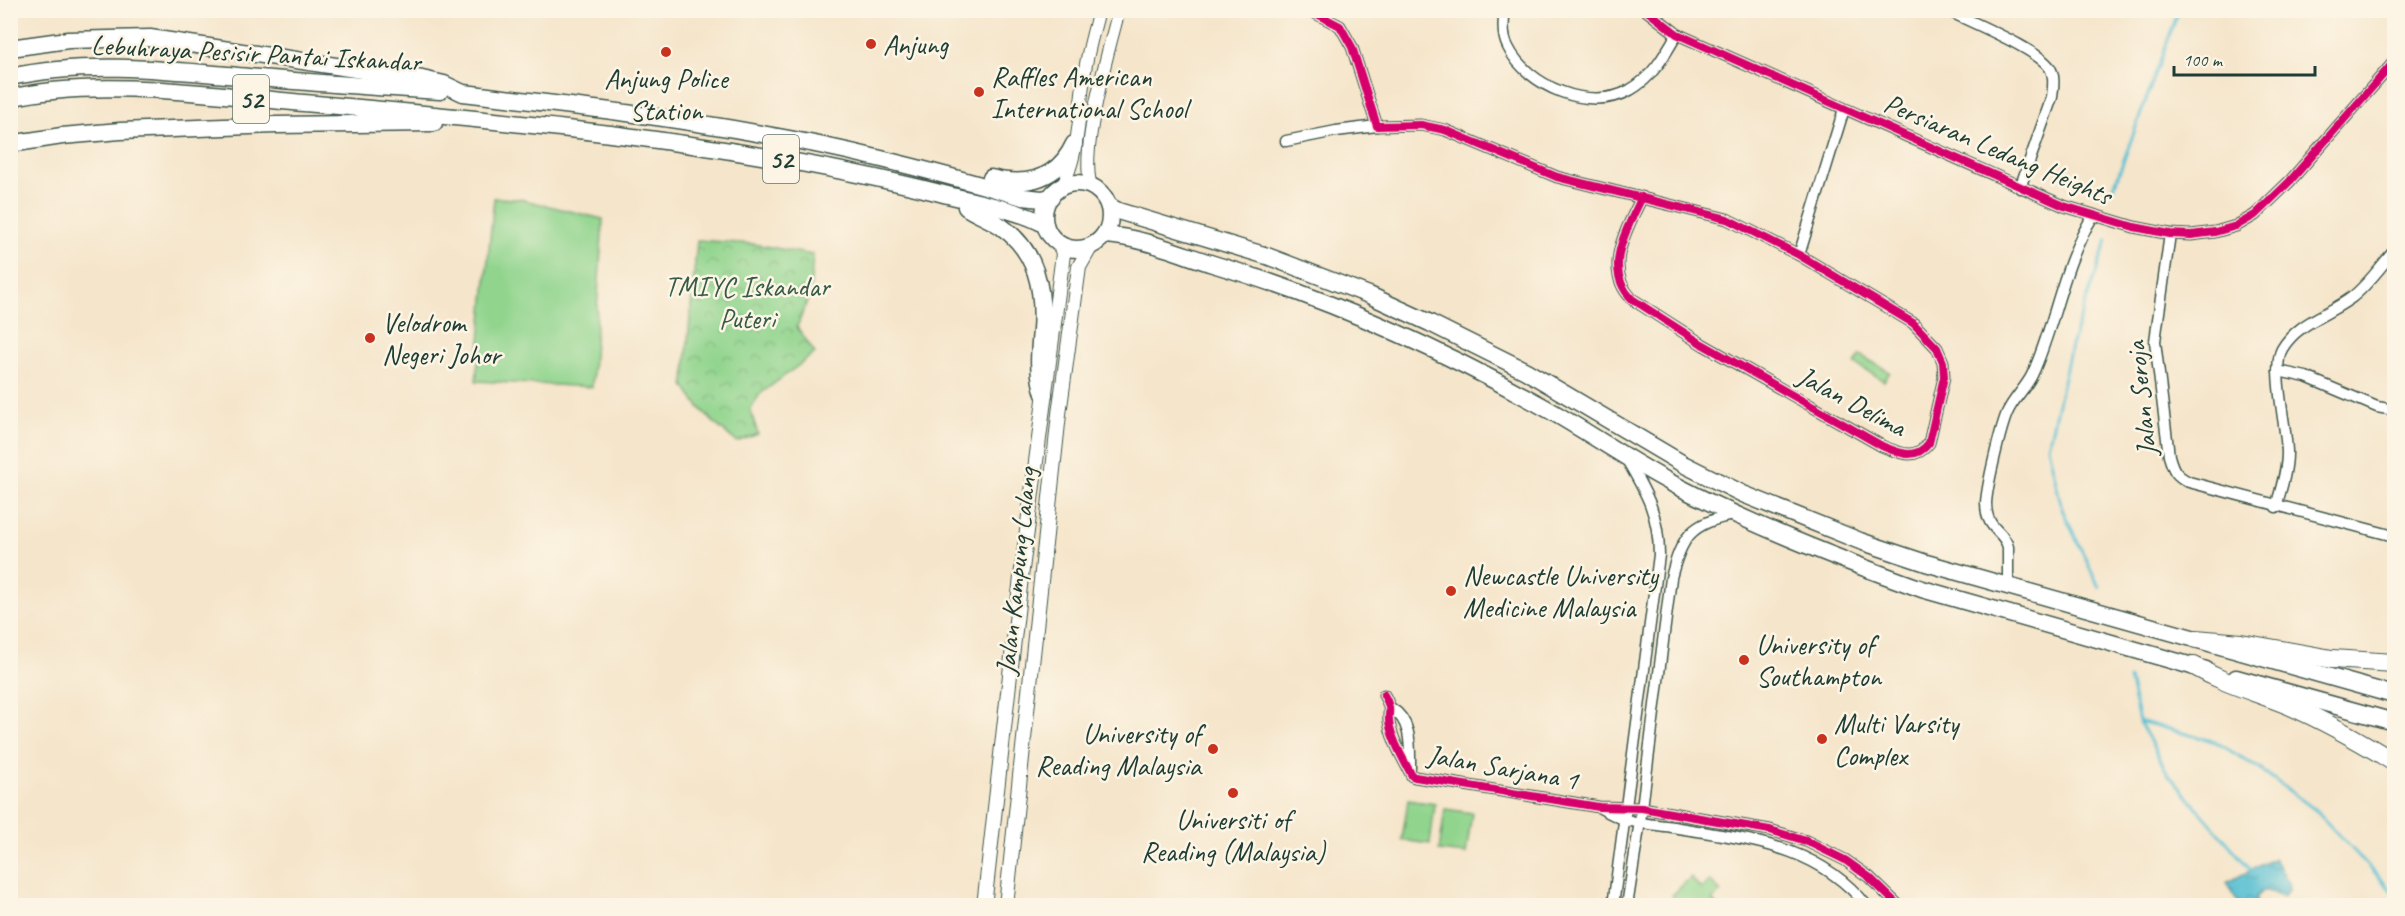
<svg xmlns="http://www.w3.org/2000/svg" width="2405" height="916" font-family="Caveat,sans-serif">
<style>
.green{fill:#90d48d;stroke:#588860;stroke-width:1.5}
.park{fill:url(#park-crowns);stroke:#588860;stroke-width:1.5}
.water{fill:url(#water-ripples);stroke:#3a7e84;stroke-width:1.5}
.lines{fill:none;stroke-linecap:round;stroke-linejoin:round}
.stream{stroke:#56bfd3;stroke-width:3}
.minor-casing{stroke:#3f564a;stroke-width:13}
.tertiary-casing{stroke:#3f564a;stroke-width:14}
.secondary-casing{stroke:#3f564a;stroke-width:16}
.trunk-casing{stroke:#3f564a;stroke-width:19}
.motorway-casing{stroke:#3f564a;stroke-width:20}
.minor{stroke:#fff;stroke-width:10}
.tertiary{stroke:#fff;stroke-width:12}
.secondary{stroke:#fff;stroke-width:14}
.trunk{stroke:#fff;stroke-width:16}
.motorway{stroke:#fff;stroke-width:18}
.cycleway-casing{stroke:#fcf5e5;stroke-width:11}
.cycleway{stroke:#d6006c;stroke-width:8}
.poi-dot{fill:#c8321e;stroke:#fcf5e5;stroke-width:2}
.labels{text-anchor:middle;dominant-baseline:central;stroke-width:5;stroke-linejoin:round;paint-order:stroke}
.shield{fill:#fcf5e5;stroke:#617469;stroke-width:1.5}
.shield-label{font-size:27px;font-weight:bold;fill:#1f3d34}
.poi-label{font-size:28px;fill:#1f3d34;stroke:#fcf5e5;text-anchor:start}
.street-label{font-size:28px;fill:#1f3d34;stroke:#fcf5e5}
.park-label{font-size:28px;fill:#365b46;stroke:#fcf5e5}
</style>
<defs>
<pattern id="park-crowns" width="20" height="18" patternUnits="userSpaceOnUse" patternTransform="scale(1.5)"><rect width="20" height="18" fill="#90d48d"/><path d="M2 6a3 3 0 1 1 6 0M12 15a3 3 0 1 1 6 0" fill="none" stroke="#75ad74"/></pattern>
<pattern id="water-ripples" width="26" height="14" patternUnits="userSpaceOnUse" patternTransform="scale(1.5)"><rect width="26" height="14" fill="#56bfd3"/><path d="M2 4q2-2 4 0t4 0M15 11q2-2 4 0t4 0" fill="none" stroke="#479cac"/></pattern>
</defs>
<rect width="100%" height="100%" fill="#fcf5e5"/>
<filter id="ink" filterUnits="userSpaceOnUse"><feTurbulence type="fractalNoise" baseFrequency=".0167" numOctaves="2"/><feDisplacementMap in="SourceGraphic" scale="12" xChannelSelector="R" yChannelSelector="G"/><feConvolveMatrix kernelMatrix="1 2 1 2 8 2 1 2 1" color-interpolation-filters="sRGB"/></filter>
<filter id="wash" filterUnits="userSpaceOnUse"><feTurbulence type="fractalNoise" baseFrequency=".008" numOctaves="4" result="noise"/><feDisplacementMap in="SourceGraphic" scale="24" xChannelSelector="R" yChannelSelector="G"/><feGaussianBlur stdDeviation="1.35" result="paint"/><feColorMatrix in="noise" values="0 0 0 0 0 0 0 0 0 0 0 0 0 0 0 0 0 1.4 0 .05"/><feComposite in="paint" operator="in"/></filter>
<g filter="url(#wash)">
<rect width="100%" height="100%" fill="#f5e5ca"/>
<g class="green">
<path d="M 494,198 L 520,199 L 603,219 L 592,387 L 476,381 Z"/>
<path d="M 1860,355 L 1890,372 L 1884,381 L 1855,364 Z"/>
<path d="M 1408,800 L 1435,804 L 1430,844 L 1402,840 Z"/>
<path d="M 1445,809 L 1472,813 L 1466,854 L 1439,851 Z"/>
<path d="M 1691,877 L 1701,889 L 1710,881 L 1721,892 L 1712,900 L 1716,905 L 1681,905 L 1672,895 Z"/>
</g>
<path class="park" d="M 697,240 L 754,244 L 813,255 L 810,294 L 797,327 L 815,353 L 760,394 L 750,409 L 758,434 L 737,442 C 715,425 698,409 684,385 Z"/>
<path class="water" d="M 2274,858 L 2288,882 L 2289,890 L 2283,897 L 2268,891 L 2262,891 L 2256,897 L 2256,905 L 2240,905 L 2226,883 Z"/>
<g class="lines">
<g class="stream">
<path d="M 2112,192 L 2179,10"/>
<path d="M 2099,587 L 2062,509 L 2048,447 L 2071,346 L 2107,240"/>
<path d="M 2129,679 L 2139,721 L 2168,774 L 2251,870"/>
<path d="M 2139,721 L 2216,742 L 2260,769 L 2314,809 L 2394,893"/>
</g>
</g>
</g>
<g filter="url(#ink)">
<g class="lines">
<defs>
<g id="minor">
<path d="M 1505,10 C 1503,22 1502,36 1508,47 C 1527,86 1590,113 1630,90 C 1652,78 1665,55 1677,34"/>
<path d="M 1646,10 L 1677,34 L 2064,206 L 2134,227 L 2170,234 L 2191,235 L 2215,232 L 2236,226 L 2255,215 L 2290,181 L 2394,62"/>
<path d="M 1947,10 C 1968,21 2043,51 2051,70 C 2055,78 2053,88 2052,97 L 2020,188"/>
<path d="M 1315,13 L 1340,26 L 1352,47 L 1377,126 L 1421,125 L 1445,130 L 1557,177 L 1727,219 L 1799,255 L 1913,323 L 1937,348 L 1943,362 L 1944,377 L 1929,443 C 1915,461 1900,453 1882,446 L 1702,344 L 1632,299 C 1602,269 1627,229 1642,197"/>
<path d="M 2388,70 L 2394,81"/>
<path d="M 1286,141 L 1336,131 L 1377,126"/>
<path d="M 2170,234 L 2155,341 L 2169,456 C 2173,470 2176,476 2189,482 L 2394,536"/>
<path d="M 1799,255 L 1844,109"/>
<path d="M 2278,371 L 2306,377 L 2377,407 L 2394,410"/>
<path d="M 2276,507 C 2281,489 2287,471 2287,453 C 2287,429 2271,368 2282,349 C 2297,323 2328,315 2351,298 C 2367,286 2381,266 2394,251"/>
<path d="M 2008,587 L 2008,547 C 2004,530 1986,531 1986,503 C 1987,486 2000,430 2007,413 C 2013,399 2025,389 2032,375 C 2056,323 2062,265 2093,216"/>
<path d="M 1384,695 C 1394,713 1386,711 1390,727 C 1394,745 1404,760 1412,776 L 1415,777 L 1599,807 L 1642,808 L 1770,830 L 1806,841 L 1845,860 L 1869,877 L 1899,906"/>
<path d="M 1391,708 C 1412,721 1410,745 1410,768"/>
<path d="M 1602,809 C 1610,813 1619,818 1627,820 C 1642,824 1658,825 1673,827 C 1747,840 1816,843 1867,906"/>
<path d="M 1613,906 L 1659,555 C 1659,515 1647,494 1627,460"/>
<path d="M 1627,906 L 1642,808 L 1671,578 C 1681,538 1691,522 1734,515"/>
</g>
<g id="tertiary">
<path d="M 1091,186 C 1079,151 1109,49 1119,10"/>
<path d="M 1061,188 C 1080,157 1079,105 1085,70 C 1088,50 1094,30 1099,10"/>
</g>
<g id="secondary">
<path d="M 984,906 L 1021,577 L 1063,254 L 1060,244"/>
<path d="M 1006,906 L 1059,414 L 1079,267 L 1091,246"/>
</g>
<g id="trunk">
<path d="M 10,48 L 68,40 L 150,38 L 422,79 L 444,84 L 463,93 C 563,105 663,116 762,134 C 850,149 937,172 1023,197 L 1042,199 L 1051,197"/>
<path d="M 10,77 C 88,60 170,70 248,77 C 312,83 376,87 440,91"/>
<path d="M 10,98 C 97,77 215,95 304,103 C 517,122 732,141 940,193 C 966,200 1024,211 1045,225"/>
<path d="M 10,144 L 62,136 L 120,131 L 276,125 L 434,123"/>
<path d="M 991,178 C 1027,187 1058,179 1074,144"/>
<circle cx="1077" cy="216" r="33"/>
<path d="M 1109,206 L 1118,211 L 1267,256 L 1369,295 L 1430,323 L 1526,371 L 1683,464 L 1743,494 L 1860,541 L 1926,563 L 2394,695"/>
<path d="M 966,207 C 978,215 991,219 1002,227 C 1037,252 1044,290 1041,330 C 1039,352 1037,373 1044,394"/>
<path d="M 1104,235 C 1141,237 1178,253 1213,264 C 1328,298 1438,348 1542,406 C 1587,431 1629,461 1675,485 C 1754,526 1838,559 1922,589 L 2206,670"/>
<path d="M 2236,678 L 2394,722"/>
</g>
<g id="motorway">
<path d="M 2196,639 L 2241,643 L 2332,659 L 2394,663"/>
<path d="M 2194,666 C 2227,685 2254,691 2288,705 C 2325,721 2360,741 2394,762"/>
</g>
</defs>
<use href="#minor" class="minor-casing"/>
<use href="#tertiary" class="tertiary-casing"/>
<use href="#secondary" class="secondary-casing"/>
<use href="#trunk" class="trunk-casing"/>
<use href="#motorway" class="motorway-casing"/>
<use href="#minor" class="minor"/>
<use href="#tertiary" class="tertiary"/>
<use href="#secondary" class="secondary"/>
<use href="#trunk" class="trunk"/>
<use href="#motorway" class="motorway"/>
<defs>
<g id="cycleway">
<path d="M 1646,10 L 1677,34 L 2064,206 L 2134,227 L 2170,234 L 2191,235 L 2215,232 L 2236,226 L 2255,215 L 2290,181 L 2394,62"/>
<path d="M 1315,13 L 1340,26 L 1352,47 L 1377,126 L 1421,125 L 1445,130 L 1557,177 L 1727,219 L 1799,255 L 1913,323 L 1937,348 L 1943,362 L 1944,377 L 1929,443 C 1915,461 1900,453 1882,446 L 1702,344 L 1632,299 C 1602,269 1627,229 1642,197"/>
<path d="M 1384,695 C 1394,713 1386,711 1390,727 C 1394,745 1404,760 1412,776 L 1415,777 L 1599,807 L 1642,808 L 1770,830 L 1806,841 L 1845,860 L 1869,877 L 1899,906"/>
</g>
</defs>
<use href="#cycleway" class="cycleway-casing"/>
<use href="#cycleway" class="cycleway"/>
</g>
</g>
<g class="poi-dot">
<circle cx="871" cy="44" r="6"/>
<circle cx="666" cy="52" r="6"/>
<circle cx="979" cy="92" r="6"/>
<circle cx="370" cy="338" r="6"/>
<circle cx="1451" cy="591" r="6"/>
<circle cx="1744" cy="660" r="6"/>
<circle cx="1822" cy="739" r="6"/>
<circle cx="1213" cy="749" r="6"/>
<circle cx="1233" cy="793" r="6"/>
</g>
<g class="labels">
<g class="shield">
<rect x="233" y="75" width="36" height="48" rx="4.5"/>
<rect x="763" y="135" width="36" height="48" rx="4.5"/>
</g>
<g class="shield-label">
<text x="251" y="99">52</text>
<text x="781" y="159">52</text>
</g>
<g class="poi-label">
<text x="883" y="44">Anjung</text>
<text x="991" y="76">Raffles American<tspan x="991" dy="32">International School</tspan></text>
<text x="666" y="78" text-anchor="middle">Anjung Police<tspan x="666" dy="32">Station</tspan></text>
<text x="382" y="322">Velodrom<tspan x="382" dy="32">Negeri Johor</tspan></text>
<text x="1463" y="575">Newcastle University<tspan x="1463" dy="32">Medicine Malaysia</tspan></text>
<text x="1756" y="644">University of<tspan x="1756" dy="32">Southampton</tspan></text>
<text x="1834" y="723">Multi Varsity<tspan x="1834" dy="32">Complex</tspan></text>
<text x="1201" y="733" text-anchor="end">University of<tspan x="1201" dy="32">Reading Malaysia</tspan></text>
<text x="1233" y="819" text-anchor="middle">Universiti of<tspan x="1233" dy="32">Reading (Malaysia)</tspan></text>
</g>
<g class="street-label">
<text transform="translate(256 53) rotate(3)">Lebuhraya Pesisir Pantai Iskandar</text>
<text transform="translate(1998 149) rotate(23)">Persiaran Ledang Heights</text>
<text transform="translate(2141 399) rotate(-96)">Jalan Seroja</text>
<text transform="translate(1852 401) rotate(28)">Jalan Delima</text>
<text transform="translate(1016 571) rotate(-84)">Jalan Kampung Lalang</text>
<text transform="translate(1503 767) rotate(10)">Jalan Sarjana 1</text>
</g>
<g class="park-label">
<text x="747" y="286">TMIYC Iskandar<tspan x="747" dy="32">Puteri</tspan></text>
</g>
</g>
<rect width="2405" height="916" fill="none" stroke="#fcf5e5" stroke-width="36"/>
<path d="M2174 66v9h141v-9" fill="none" stroke="#1f3d34" stroke-width="3"/>
<text x="2183" y="66" font-size="18" fill="#1f3d34" stroke="#fcf5e5" stroke-width="4.5" paint-order="stroke">100 m</text>
</svg>
